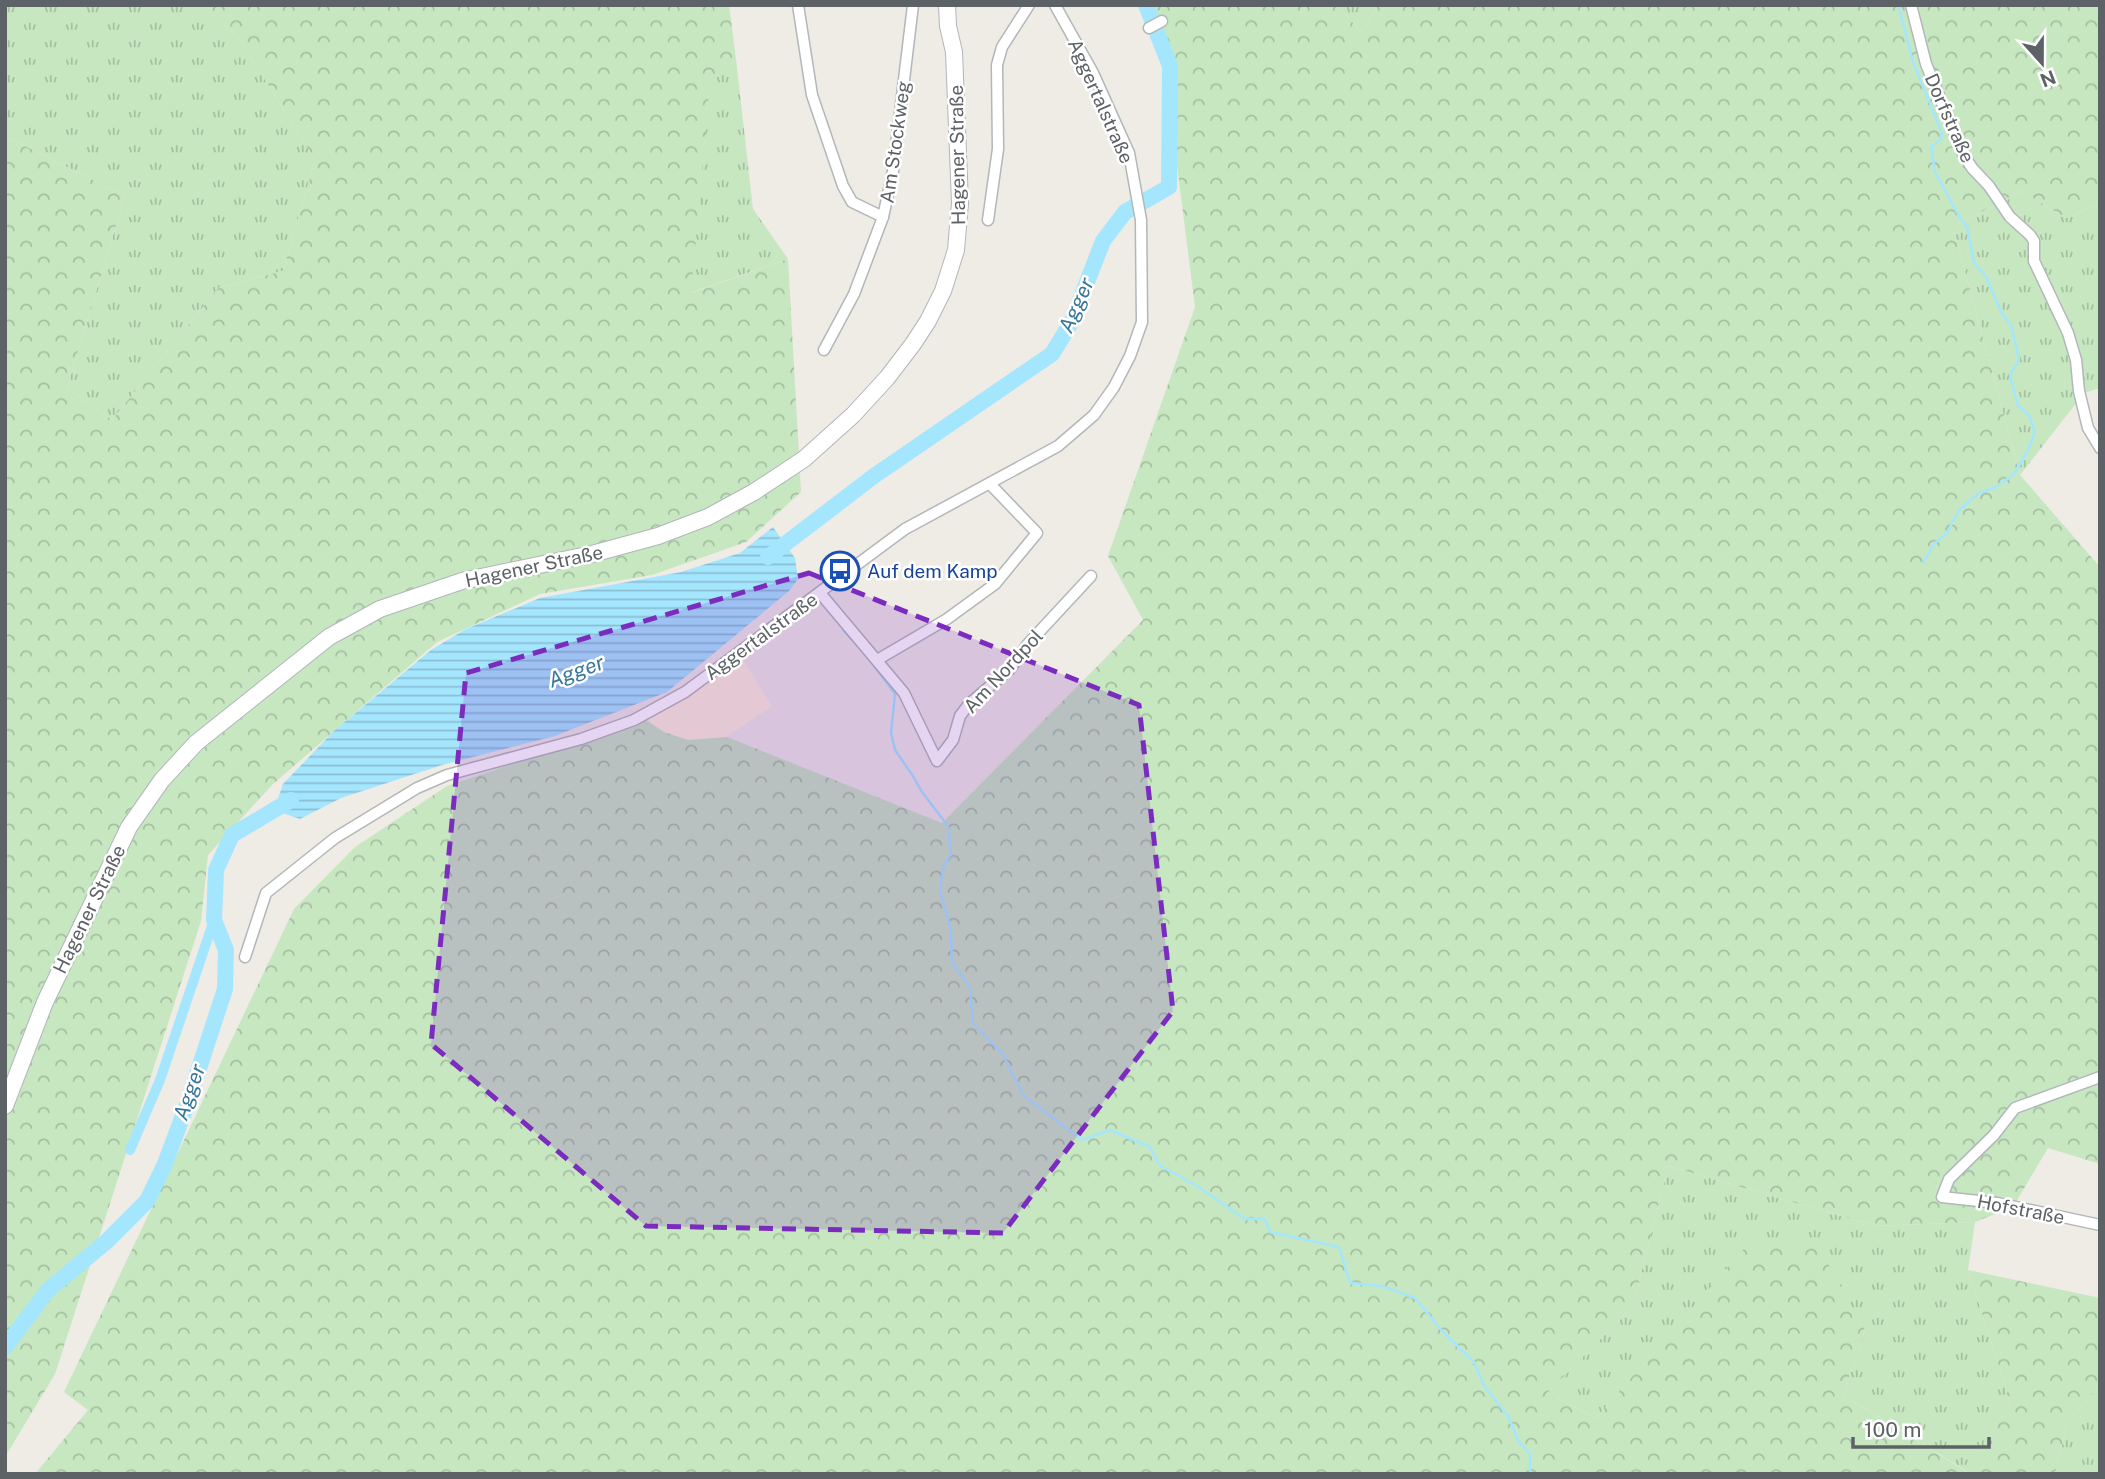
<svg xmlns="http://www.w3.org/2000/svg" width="2105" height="1479" font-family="'Public Sans',sans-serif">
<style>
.commercial{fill:#fef0db}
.grass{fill:url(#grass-tufts)}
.forest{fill:url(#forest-crowns)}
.water{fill:url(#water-rules)}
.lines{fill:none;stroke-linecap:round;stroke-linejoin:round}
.stream{stroke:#a5e6ff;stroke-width:2.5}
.canal{stroke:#a5e6ff;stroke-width:10}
.river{stroke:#a5e6ff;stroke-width:16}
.minor-casing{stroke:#b2b7ba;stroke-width:13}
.secondary-casing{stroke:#b1b6ba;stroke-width:18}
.minor{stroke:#fff;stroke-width:10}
.secondary{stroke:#fff;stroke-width:16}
.marked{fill:#7b2cbf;fill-opacity:0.2;stroke:#7b2cbf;stroke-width:5;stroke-dasharray:14 9;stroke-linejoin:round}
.labels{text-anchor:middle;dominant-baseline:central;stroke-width:5;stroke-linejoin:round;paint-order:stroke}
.street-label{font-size:19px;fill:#5d6266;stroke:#fff}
.transit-label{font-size:19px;fill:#164399;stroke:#fff;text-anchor:start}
.water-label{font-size:21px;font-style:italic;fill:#377799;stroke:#fff}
</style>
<defs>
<pattern id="grass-tufts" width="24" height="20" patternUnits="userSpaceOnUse" patternTransform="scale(1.75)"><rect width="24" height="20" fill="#c7e7c1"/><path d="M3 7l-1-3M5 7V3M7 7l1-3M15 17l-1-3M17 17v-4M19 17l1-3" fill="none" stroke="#a5bfa1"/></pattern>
<pattern id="forest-crowns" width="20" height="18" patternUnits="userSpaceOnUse" patternTransform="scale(1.75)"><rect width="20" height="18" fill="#c7e7c1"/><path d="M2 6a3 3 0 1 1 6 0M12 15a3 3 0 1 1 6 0" fill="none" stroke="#a5bfa1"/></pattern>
<pattern id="water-rules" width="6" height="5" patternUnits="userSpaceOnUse" patternTransform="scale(1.75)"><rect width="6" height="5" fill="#a5e6ff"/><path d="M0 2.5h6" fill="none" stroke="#8abed2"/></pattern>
</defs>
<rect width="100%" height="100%" fill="#efebe5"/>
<path class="commercial" d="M 740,655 L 772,706 L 726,737 L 688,740 L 664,732 L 645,719 Z"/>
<g class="grass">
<path d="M 5,5 L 200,5 L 239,38 L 315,160 L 283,271 L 218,288 L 112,420 L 67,388 L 125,196 L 5,136 Z"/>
<path d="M 1337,5 L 1378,5 L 1361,32 Z"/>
<path d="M 736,59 L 753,209 L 788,259 L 690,293 L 710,82 Z"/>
<path d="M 2021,191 L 2066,218 L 2100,203 L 2100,388 L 2084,393 L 2020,475 L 1953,227 Z"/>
<path d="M 1668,1166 L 1876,1226 L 1975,1222 L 1968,1270 L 2011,1404 L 1968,1472 L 1843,1395 L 1865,1330 L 1749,1244 L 1596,1418 L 1547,1393 L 1633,1306 Z"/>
<path d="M 2100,1384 L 2100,1474 L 2055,1474 L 2067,1424 Z"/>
</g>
<g class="forest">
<path d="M 200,5 L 729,5 L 736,59 L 710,83 L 691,293 L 788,259 L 801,492 L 746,542 L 652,575 L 540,594 L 437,642 L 272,785 L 208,855 L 201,921 L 55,1374 L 5,1457 L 5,136 L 125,196 L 67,388 L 112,420 L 218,288 L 283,271 L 315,160 L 239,38 Z"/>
<path d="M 1140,5 L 1337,5 L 1361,32 L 1378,5 L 2100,5 L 2100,203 L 2066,218 L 2021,191 L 1953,227 L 2020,475 L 2100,567 L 2100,1164 L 2048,1148 L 2013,1207 L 1975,1222 L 1876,1226 L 1668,1166 L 1633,1306 L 1547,1393 L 1596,1418 L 1749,1243 L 1818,1246 L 1865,1330 L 1843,1395 L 1967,1472 L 2011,1404 L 1968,1270 L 2100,1298 L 2100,1384 L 2067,1424 L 2055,1474 L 35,1474 L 88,1410 L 64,1392 L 294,909 L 355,847 L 447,786 L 645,719 L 664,732 L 688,740 L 727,737 L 942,823 L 1143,620 L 1108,556 L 1195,307 L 1164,63 Z"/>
</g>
<path class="water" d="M 773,527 L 795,558 L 798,579 L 789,591 L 667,692 L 555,736 L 442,765 L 341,798 L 300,819 L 274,810 L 283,784 L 334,731 L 431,650 L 466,629 L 540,598 L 681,572 L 740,553 Z"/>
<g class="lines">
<g class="stream">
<path d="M 1899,8 L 1913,62 L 1942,133 L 1941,139 L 1931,147 L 1935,172 L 1960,218 L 1967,227 L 1974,263 L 1985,275 L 2003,316 L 2011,325 L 2019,359 L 2010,375 L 2018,406 L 2029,415 L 2035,432 L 2028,450 L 2014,474 L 1996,487 L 1979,493 L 1959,510 L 1947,533 L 1933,545 L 1923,563"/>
<path d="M 843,630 L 853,641"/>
<path d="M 871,662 L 895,694 L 891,733 L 895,750 L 913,776 L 922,792 L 948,826 L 951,854 L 944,865 L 940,889 L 951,931 L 952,963 L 970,987 L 973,1023 L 1002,1053 L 1023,1095 L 1082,1140 L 1110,1130 L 1150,1147 L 1159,1165 L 1197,1186 L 1245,1219 L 1265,1219 L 1270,1232 L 1339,1247 L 1350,1283 L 1382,1286 L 1415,1298 L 1442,1331 L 1474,1362 L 1484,1386 L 1508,1416 L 1519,1442 L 1530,1454 L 1530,1474"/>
</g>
<path class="canal" d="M 130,1150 L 160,1080 L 214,920"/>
<g class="river">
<path d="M 768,557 L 874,476 L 1052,354 L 1072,321 L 1103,241 L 1125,212 L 1169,187 L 1170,66 L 1146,5"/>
<path d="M 5,1347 L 48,1290 L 106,1242 L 147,1201 L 164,1166 L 187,1105 L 225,989 L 226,950 L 214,920 L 216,870 L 232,835 L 291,800"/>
</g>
<defs>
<g id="minor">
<path d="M 798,5 L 812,95 L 843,186 L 852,202 L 883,217"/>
<path d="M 1911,5 L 1926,64 L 1962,152 L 1972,168 L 1989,186 L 2010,217 L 2030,235 L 2034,241 L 2034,261 L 2068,333 L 2076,360 L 2079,391 L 2088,428 L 2100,448"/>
<path d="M 1149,28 L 1162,21"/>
<path d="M 988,220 L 998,149 L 997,65 L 1002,47 L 1029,5"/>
<path d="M 824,350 L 854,294 L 883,217 L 893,171 L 913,5"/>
<path d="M 820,593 L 904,693 L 937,761 L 953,740 L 960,716 L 969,704 L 1010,669 L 1027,645 L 1091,576"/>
<path d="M 877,660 L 947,619 L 995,584 L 1037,533 L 990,484"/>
<path d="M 245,957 L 266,893 L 335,838 L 417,788 L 447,775 L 581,739 L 634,720 L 685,692 L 905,529 L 1058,446 L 1094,415 L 1114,387 L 1130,356 L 1142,322 L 1141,220 L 1129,153 L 1093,73 L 1055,5"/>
<path d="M 2100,1077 L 2015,1108 L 1994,1135 L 1949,1179 L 1942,1197 L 1997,1203 L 2100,1225"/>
</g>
<path id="secondary" d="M 5,1106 L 45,1002 L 129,827 L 162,780 L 196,743 L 329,637 L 380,609 L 462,581 L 592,554 L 658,536 L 708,517 L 754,492 L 804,459 L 853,415 L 887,378 L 913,344 L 928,321 L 943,291 L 956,250 L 960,203 L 954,52 L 948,26 L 947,5"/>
</defs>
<use href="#minor" class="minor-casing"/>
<use href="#secondary" class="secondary-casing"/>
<use href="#minor" class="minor"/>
<use href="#secondary" class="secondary"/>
</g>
<path class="marked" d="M 809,573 L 1139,705 L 1173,1011 L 1003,1233 L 646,1226 L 431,1044 L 466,673 Z"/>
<defs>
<symbol id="bus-ring" viewBox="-11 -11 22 22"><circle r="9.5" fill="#fff" stroke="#1a4fb4" stroke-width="1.5"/><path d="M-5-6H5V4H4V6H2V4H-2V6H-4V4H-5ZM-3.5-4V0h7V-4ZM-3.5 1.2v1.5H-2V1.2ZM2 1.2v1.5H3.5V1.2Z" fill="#1a4fb4"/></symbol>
</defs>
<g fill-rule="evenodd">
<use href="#bus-ring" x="818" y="549" width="44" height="44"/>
</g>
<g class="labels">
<g class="street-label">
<text transform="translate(1101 101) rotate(66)">Aggertalstraße</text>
<text transform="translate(1950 118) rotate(66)">Dorfstraße</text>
<text transform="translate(895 142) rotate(-82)">Am Stockweg</text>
<text transform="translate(957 155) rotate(-91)">Hagener Straße</text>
<text transform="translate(534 566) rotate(-12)">Hagener Straße</text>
<text transform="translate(761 636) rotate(-36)">Aggertalstraße</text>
<text transform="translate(1003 671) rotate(-47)">Am Nordpol</text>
<text transform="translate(89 909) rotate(-64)">Hagener Straße</text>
<text transform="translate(2021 1209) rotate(11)">Hofstraße</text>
</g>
<g class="transit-label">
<text x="867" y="571">Auf dem Kamp</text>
</g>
<g class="water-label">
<text transform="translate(1076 305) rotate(-66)">Agger</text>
<text transform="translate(576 671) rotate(-20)">Agger</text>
<text transform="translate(189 1092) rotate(-71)">Agger</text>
</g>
</g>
<rect width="2105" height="1479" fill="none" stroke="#5d6266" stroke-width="14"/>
<g transform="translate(2042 63) rotate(159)" stroke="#ffffff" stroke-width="5" paint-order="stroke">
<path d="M0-5L12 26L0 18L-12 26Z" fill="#5d6266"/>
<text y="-10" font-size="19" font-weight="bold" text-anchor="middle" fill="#5d6266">N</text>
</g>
<path d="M1853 1437v10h136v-10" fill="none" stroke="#5d6266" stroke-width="3.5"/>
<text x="1864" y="1437" font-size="21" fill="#5d6266" stroke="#ffffff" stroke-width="5" paint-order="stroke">100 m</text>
</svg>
